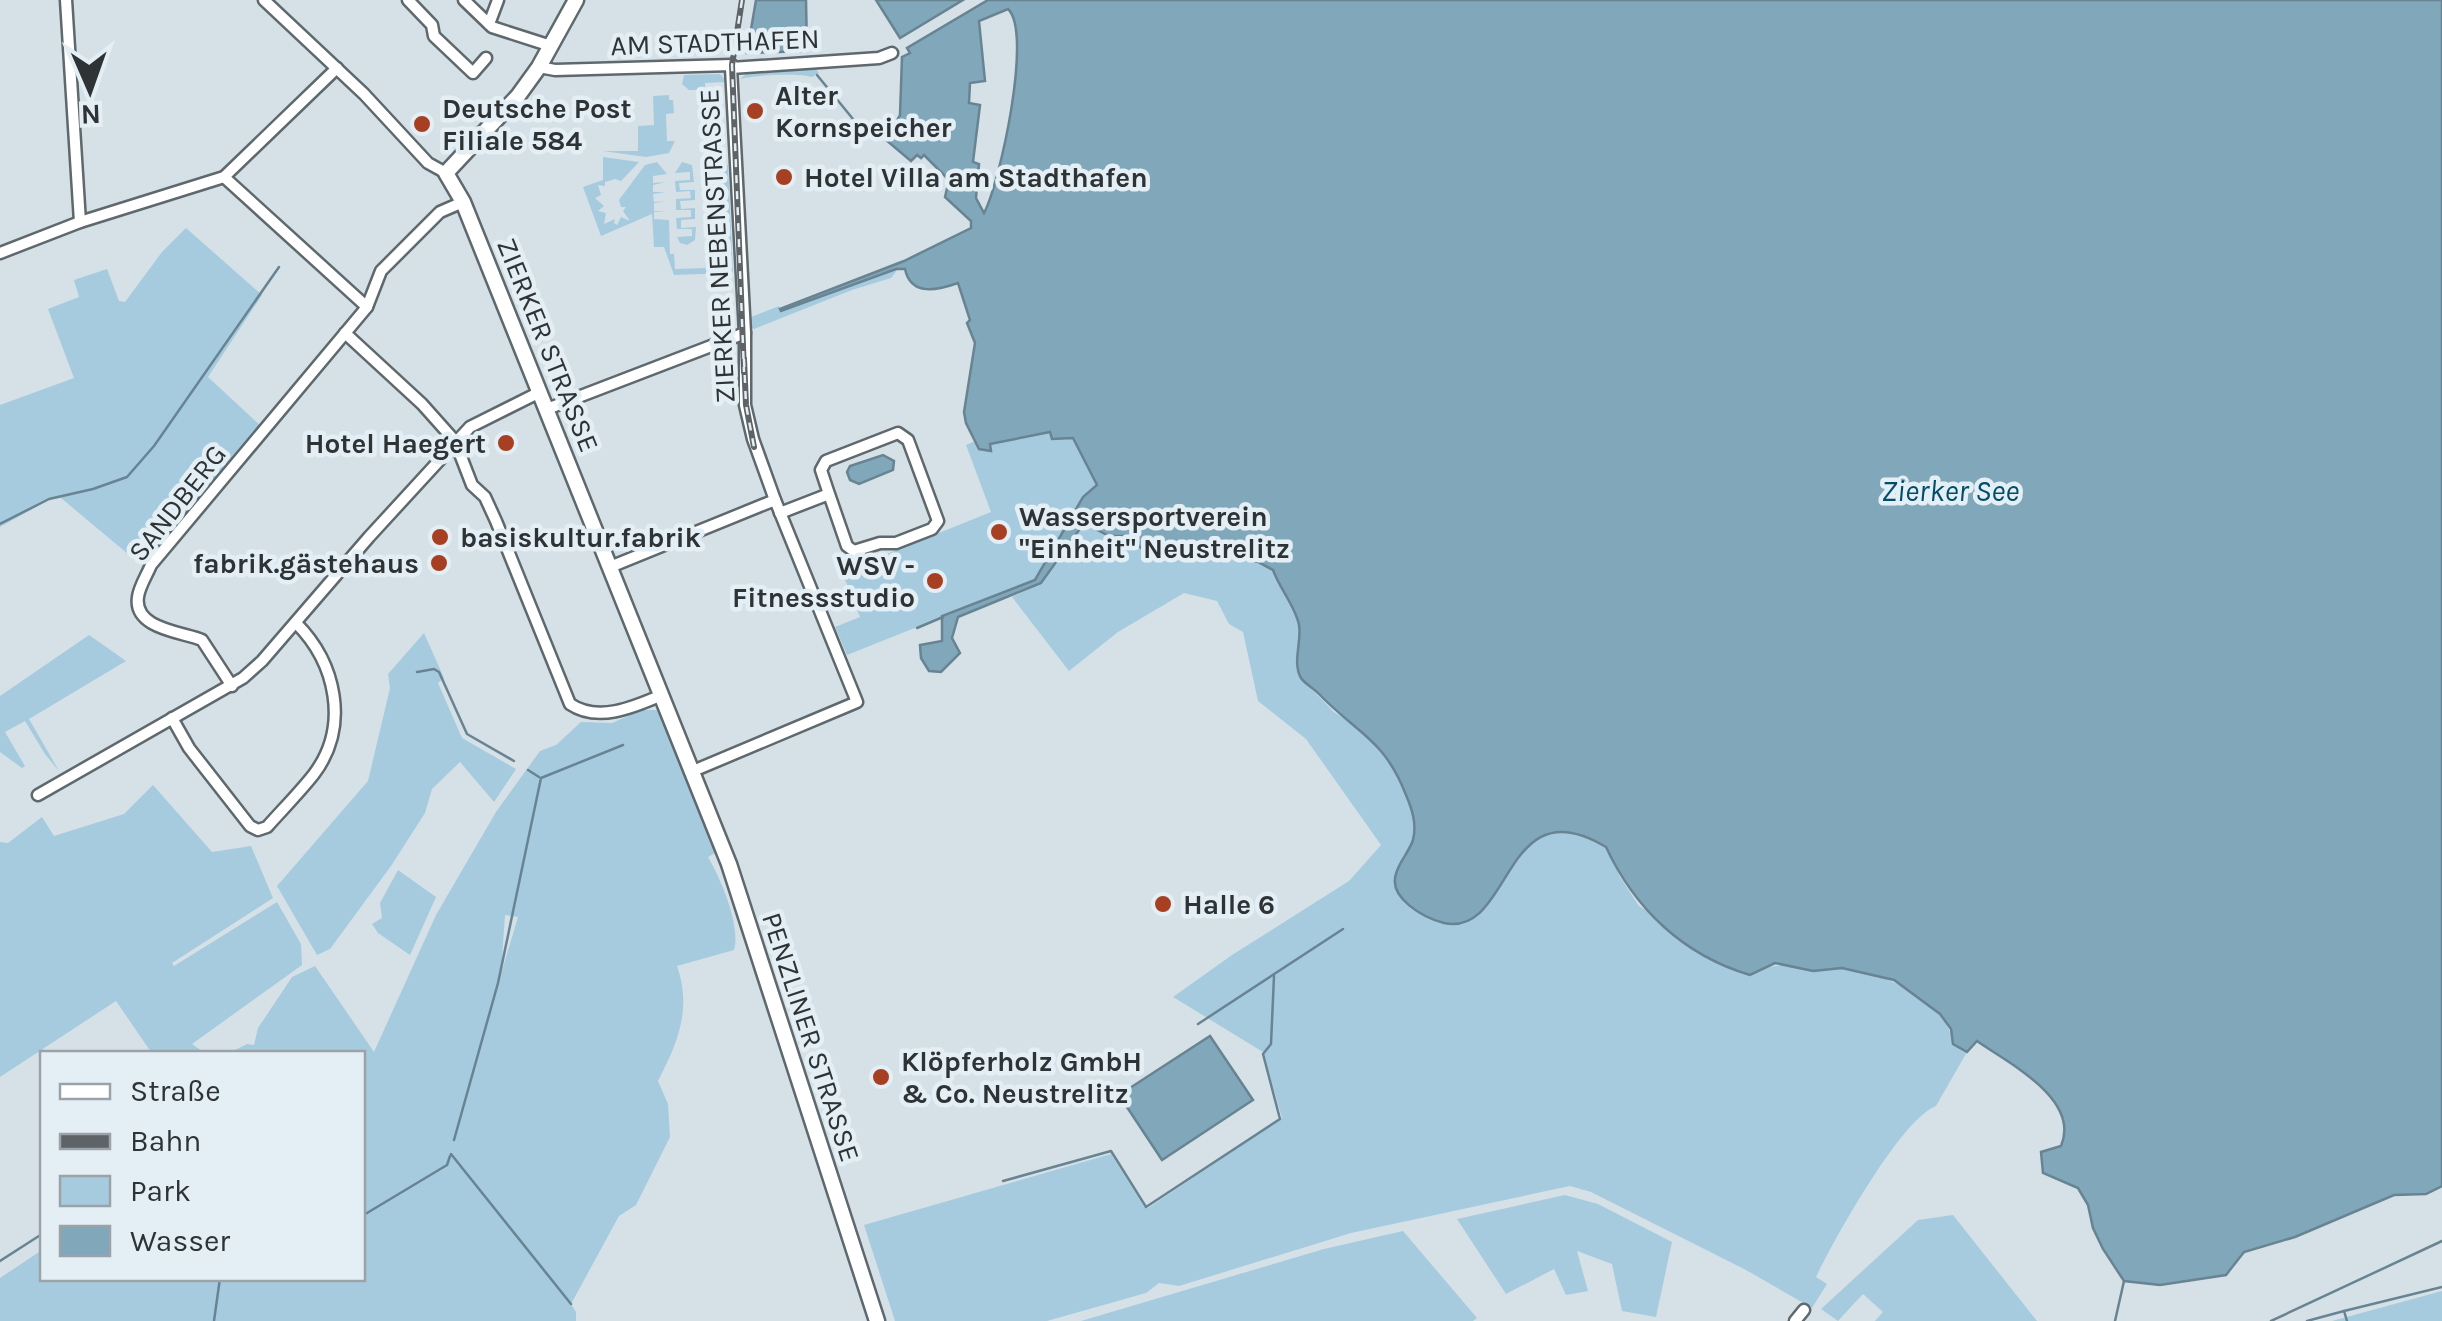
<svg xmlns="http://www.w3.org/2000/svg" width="2442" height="1321" font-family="Karla,sans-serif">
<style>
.green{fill:#a6cbdf;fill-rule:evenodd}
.water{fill:#81a7ba;stroke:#688492;stroke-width:2.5;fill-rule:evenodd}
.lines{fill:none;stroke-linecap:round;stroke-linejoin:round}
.stream{stroke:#688492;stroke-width:2.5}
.minor-casing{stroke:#5e686d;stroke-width:15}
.secondary-casing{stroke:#5e686d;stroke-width:19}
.minor{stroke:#fff;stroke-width:10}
.secondary{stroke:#fff;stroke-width:14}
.rail-casing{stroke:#5d6366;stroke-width:6}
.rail{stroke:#e3eef5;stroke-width:2.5;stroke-dasharray:8;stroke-linecap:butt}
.poi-dot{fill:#a73f23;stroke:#e3eef5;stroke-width:4}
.labels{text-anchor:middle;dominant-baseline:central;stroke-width:9;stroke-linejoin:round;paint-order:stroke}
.street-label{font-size:28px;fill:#2e3335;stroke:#e3eef5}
.poi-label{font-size:28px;font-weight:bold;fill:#2e3335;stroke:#e3eef5;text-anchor:start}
.water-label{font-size:30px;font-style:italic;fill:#024e6a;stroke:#e3eef5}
</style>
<rect width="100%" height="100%" fill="#d6e1e7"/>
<g class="green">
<path d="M 814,67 L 819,73 L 812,77 C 798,73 754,75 740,79 L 750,71 L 774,73 L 775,69 Z"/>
<path d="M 720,74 L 727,82 L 705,83 L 705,90 L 689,90 L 682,84 L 684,75 Z"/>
<path d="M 669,95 L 669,100 L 673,100 L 674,113 L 666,114 L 667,141 L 675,141 L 669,153 L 646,157 L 603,151 L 638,151 L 638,126 L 654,125 L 653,96 Z"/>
<path d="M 603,157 L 639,162 L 621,181 L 615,179 L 605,182 L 605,186 L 598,185 L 601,195 L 595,198 L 604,206 L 598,211 L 606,213 L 604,224 L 615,219 L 614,223 L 617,225 L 621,217 L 630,221 L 623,211 L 626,207 L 621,207 L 619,200 L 645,165 L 657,162 L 667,174 L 653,176 L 653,183 L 666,182 L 653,185 L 653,192 L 666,192 L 653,194 L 654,202 L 667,201 L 654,203 L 654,211 L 667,211 L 654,212 L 654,219 L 669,220 L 670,254 L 674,254 L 675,269 L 705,268 L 705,253 L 719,252 L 719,238 L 706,238 L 719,236 L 718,221 L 706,221 L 718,219 L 718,205 L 705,205 L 718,202 L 717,188 L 704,186 L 717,186 L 717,171 L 702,171 L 712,161 L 728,165 L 733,273 L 674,275 L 664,247 L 654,247 L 652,214 L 601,236 L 583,187 L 603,180 Z"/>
<path d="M 682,162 L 692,165 L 694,182 L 679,183 L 680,190 L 695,190 L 695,200 L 680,201 L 681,209 L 695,208 L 695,219 L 681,220 L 681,228 L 696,227 L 695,240 L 687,245 L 680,243 L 677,237 L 692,236 L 692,229 L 677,229 L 676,218 L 691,217 L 691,210 L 676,210 L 676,199 L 691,198 L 690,191 L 676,192 L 675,181 L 690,180 L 690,172 L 675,173 Z"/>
<path d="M 186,228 L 262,295 L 208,377 L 262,427 L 153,556 L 128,554 L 61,498 L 50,499 L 0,527 L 0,405 L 74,378 L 48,309 L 79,297 L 74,280 L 107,269 L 119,301 L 125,302 L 162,252 Z"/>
<path d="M 898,269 L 891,278 L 852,290 L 754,329 L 750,327 L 751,317 L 779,306 L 781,311 L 869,277 Z"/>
<path d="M 1051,432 L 1053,439 L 1073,438 L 1098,485 L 1082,497 L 1035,580 L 847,655 L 835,627 L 860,617 L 842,572 L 991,512 L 966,445 L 975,441 L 979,449 L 991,450 L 990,444 Z"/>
<path d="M 1083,523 L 1109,536 L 1127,536 L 1146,552 L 1168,554 L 1196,546 L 1258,562 L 1273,570 L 1299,624 L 1301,643 L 1297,663 L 1301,678 L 1334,712 L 1361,729 L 1388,756 L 1410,803 L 1414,821 L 1413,839 L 1405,857 L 1402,900 C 1424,914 1445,930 1472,918 L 1519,859 L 1526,846 L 1551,832 L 1569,830 L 1606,847 L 1620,877 L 1639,906 L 1750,975 C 1779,961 1780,966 1810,970 C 1821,971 1831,968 1842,968 C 1881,971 1948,1001 1953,1044 L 1967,1052 L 1936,1106 C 1900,1120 1834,1240 1816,1277 L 1827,1284 L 1812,1308 L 1746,1270 L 1591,1192 L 1570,1186 L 1351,1233 L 1179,1286 L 1159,1283 L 1146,1293 L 1047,1321 L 895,1321 L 864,1225 L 1111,1154 L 1144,1207 L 1148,1208 L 1282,1118 L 1263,1052 L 1173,997 L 1232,955 L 1349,881 L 1381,845 L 1306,739 L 1258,701 L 1243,632 L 1229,624 L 1217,601 L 1184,593 L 1118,632 L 1069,671 L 1012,597 L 1041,583 Z"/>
<path d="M 424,633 L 444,678 L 438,683 L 462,738 L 516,769 L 494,802 L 460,762 L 432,789 L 425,813 L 391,866 L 330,949 L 317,955 L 277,886 L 368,781 L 390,688 L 388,674 Z"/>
<path d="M 89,635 L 126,661 L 29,719 L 59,771 L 45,754 L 25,721 L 5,732 L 25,766 L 22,768 L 0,752 L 0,696 Z"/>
<path d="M 642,710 L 660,710 L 715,853 L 708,857 C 721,879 741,926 734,950 L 677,966 C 692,1009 678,1042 658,1081 L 668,1104 L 670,1137 L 636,1205 L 619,1216 L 571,1304 L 576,1312 L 576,1321 L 0,1321 L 0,1278 L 42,1250 L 42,1278 L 362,1278 L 362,1054 L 229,1053 L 247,1044 L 254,1045 L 258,1028 L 292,977 L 315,966 L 374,1052 L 436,915 L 496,812 L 540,751 L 556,745 L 581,722 L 612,723 ZM 505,915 L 518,917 L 501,974 Z"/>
<path d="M 153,785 L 212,852 L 251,846 L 273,898 L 172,963 L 174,966 L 277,902 L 301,944 L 302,965 L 192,1044 L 205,1053 L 151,1052 L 116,1001 L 0,1077 L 0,842 L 8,843 L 42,817 L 54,836 L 124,814 Z"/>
<path d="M 398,870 L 436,897 L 410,955 L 378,933 L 372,924 L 382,918 L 380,903 Z"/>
<path d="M 1565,1195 L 1598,1204 L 1672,1242 L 1656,1317 L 1622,1311 L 1612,1264 L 1577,1251 L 1588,1291 L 1566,1295 L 1554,1269 L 1506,1294 L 1457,1219 Z"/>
<path d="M 1953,1215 L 2037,1321 L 1875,1321 L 1883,1312 L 1863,1294 L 1838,1321 L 1821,1309 L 1918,1220 Z"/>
<path d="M 1403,1231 L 1477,1318 L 1473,1321 L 1081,1321 L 1324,1249 Z"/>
<path d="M 2442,1291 L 2442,1321 L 2332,1321 Z"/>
</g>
<g class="water">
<path d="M 756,0 L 806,0 L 807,51 L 747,53 Z"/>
<path d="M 876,0 L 963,0 L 900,38 Z"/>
<path d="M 988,0 L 2442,0 L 2442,1186 L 2426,1194 L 2394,1195 L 2295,1237 L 2244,1252 L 2226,1275 L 2160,1285 L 2124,1281 L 2103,1249 L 2093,1228 L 2088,1205 L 2078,1188 L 2043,1173 L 2041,1152 L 2061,1146 C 2081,1099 2008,1063 1977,1041 L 1967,1052 L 1953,1044 L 1951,1029 L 1940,1014 L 1894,980 L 1842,968 L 1813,971 L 1775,963 L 1750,975 C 1683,955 1635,909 1606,847 C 1502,784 1513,938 1444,923 C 1424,918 1388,898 1396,874 C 1399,862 1409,852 1413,840 C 1417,824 1412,809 1406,795 C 1384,738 1356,733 1318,693 C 1313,688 1304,683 1301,678 C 1292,663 1302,641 1299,625 C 1296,608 1280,589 1273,570 L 1258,562 L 1196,546 L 1168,554 L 1146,552 L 1127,536 L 1109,536 L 1084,523 L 1041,583 L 958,617 L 952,638 L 960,653 L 941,672 L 929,671 L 921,658 L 920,645 L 942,641 L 942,616 L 1035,580 L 1083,497 L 1097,485 L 1073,438 L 1052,439 L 1050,432 L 990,444 L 991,451 L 979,449 L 966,423 L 964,412 L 975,343 L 967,323 L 970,320 L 958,283 C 938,290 911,297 905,269 L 896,269 L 781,311 L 780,309 L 904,261 L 971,228 L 971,221 L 945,197 L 949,180 L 924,155 L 921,158 L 917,155 L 911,161 L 886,140 L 900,115 L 902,57 L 910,53 L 907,48 ZM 1008,9 C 1033,32 1000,183 984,213 L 976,198 L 979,164 L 973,162 L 980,105 L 969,103 L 970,83 L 985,81 L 979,21 Z"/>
<path d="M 883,455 L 894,461 L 893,470 L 859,484 L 850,480 L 847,472 L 850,466 Z"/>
<path d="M 1210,1036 L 1253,1100 L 1162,1160 L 1119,1095 Z"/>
</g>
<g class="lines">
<g class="stream">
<path d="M 817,75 L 853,119 L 887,139"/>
<path d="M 0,524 L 49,499 L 93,489 L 127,477 L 154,446 L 279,267"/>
<path d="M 917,628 L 943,617"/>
<path d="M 417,672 L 434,669 L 439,672 L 467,734 L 514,761"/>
<path d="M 528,770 L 539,777"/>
<path d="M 1198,1024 L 1343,929"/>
<path d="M 454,1140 L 498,983 L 541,778 L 623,745"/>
<path d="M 451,1154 L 571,1304"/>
<path d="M 1003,1181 L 1111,1151 L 1146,1207 L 1280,1119 L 1263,1054 L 1271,1044 L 1274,976"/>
<path d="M 362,1216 L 447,1165 L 450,1156"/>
<path d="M 0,1261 L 42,1234"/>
<path d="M 214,1321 L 220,1278"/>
<path d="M 2115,1321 L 2124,1281"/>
<path d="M 2271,1321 L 2442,1241"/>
<path d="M 2307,1321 L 2344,1311"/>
<path d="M 2347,1321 L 2344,1311 L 2442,1287"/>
</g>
<defs>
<g id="minor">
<path d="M 66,0 L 80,222"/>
<path d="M 264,0 L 364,94 L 428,163 L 446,173"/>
<path d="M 408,0 L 432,25 L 434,36 L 473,73 L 486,58"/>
<path d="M 464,0 L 492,27 L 551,46"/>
<path d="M 489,24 L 498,0"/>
<path d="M 539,67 L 555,70 L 732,65 L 731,68 L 879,58 L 892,53"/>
<path d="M 224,177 L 367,307"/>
<path d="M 0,253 L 80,222 L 224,177 L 337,68"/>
<path d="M 345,333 L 422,404 L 455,441 L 472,485 L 485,497 L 496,521 L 570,704 C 598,723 634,707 662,695"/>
<path d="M 547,409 L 745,333"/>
<path d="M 780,513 L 829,494 L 821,470 L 826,461 L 898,433 L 908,440 L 938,521 L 932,529 L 896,543 L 880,543 L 854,551 L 847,546 L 829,494"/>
<path d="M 610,567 L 775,500"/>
<path d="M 232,686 L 202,640 C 183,632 133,629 138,597 C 139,587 147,575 151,565 L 367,307 L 381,271 L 440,212 L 463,202"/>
<path d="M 172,718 L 189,748 L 250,826 L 258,830 L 267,827 C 282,810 300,792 314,774 C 350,726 336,663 296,623"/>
<path d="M 693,771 L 857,702 L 775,500 L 753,439 L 745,405 L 745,333 L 731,68"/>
<path d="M 38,795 L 243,678 L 262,661 L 369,537 L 470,427 L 540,392"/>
<path d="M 1795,1321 L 1804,1310"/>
</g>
<path id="secondary" d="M 576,0 L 539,67 L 518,96 L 446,173 L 463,202 L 729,864 L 877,1321"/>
</defs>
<use href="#minor" class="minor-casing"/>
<use href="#secondary" class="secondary-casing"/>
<use href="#minor" class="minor"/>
<use href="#secondary" class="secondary"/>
<defs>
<g id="rail">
<path d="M 742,0 L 732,65 L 744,372"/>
<path d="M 744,359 L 746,405 L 754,447"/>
</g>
</defs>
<use href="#rail" class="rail-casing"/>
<use href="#rail" class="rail"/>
</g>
<g class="poi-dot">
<circle cx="755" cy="111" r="10"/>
<circle cx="422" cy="124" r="10"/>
<circle cx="784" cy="177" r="10"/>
<circle cx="506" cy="443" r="10"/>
<circle cx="999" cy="532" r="10"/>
<circle cx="440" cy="537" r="10"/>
<circle cx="439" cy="563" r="10"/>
<circle cx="935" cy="581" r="10"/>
<circle cx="1163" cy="904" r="10"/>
<circle cx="881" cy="1077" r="10"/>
</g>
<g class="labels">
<g class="street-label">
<text transform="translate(715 42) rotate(-2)">AM STADTHAFEN</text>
<text transform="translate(717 246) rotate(-93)">ZIERKER NEBENSTRASSE</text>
<text transform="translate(548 345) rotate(68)">ZIERKER STRASSE</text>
<text transform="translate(177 503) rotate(-52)">SANDBERG</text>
<text transform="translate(811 1037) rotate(72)">PENZLINER STRASSE</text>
</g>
<g class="poi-label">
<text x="775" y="95">Alter<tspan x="775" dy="32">Kornspeicher</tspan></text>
<text x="442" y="108">Deutsche Post<tspan x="442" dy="32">Filiale 584</tspan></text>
<text x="804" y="177">Hotel Villa am Stadthafen</text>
<text x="486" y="443" text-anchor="end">Hotel Haegert</text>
<text x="1019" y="516">Wassersportverein<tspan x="1019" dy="32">"Einheit" Neustrelitz</tspan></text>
<text x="460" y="537">basiskultur.fabrik</text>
<text x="419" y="563" text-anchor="end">fabrik.gästehaus</text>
<text x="915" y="565" text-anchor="end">WSV -<tspan x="915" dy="32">Fitnessstudio</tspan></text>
<text x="1183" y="904">Halle 6</text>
<text x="901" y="1061">Klöpferholz GmbH<tspan x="901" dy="32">&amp; Co. Neustrelitz</tspan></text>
</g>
<g class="water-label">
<text x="1950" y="491">Zierker See</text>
</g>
</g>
<rect x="40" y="1051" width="325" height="230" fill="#e3eef5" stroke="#9ba3a8" stroke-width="2.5"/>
<rect x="60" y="1084" width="50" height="15" fill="#ffffff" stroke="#9ba3a8" stroke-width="2.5"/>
<text x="130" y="1101" font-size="30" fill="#2e3335">Straße</text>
<rect x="60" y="1134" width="50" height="15" fill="#5d6366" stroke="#9ba3a8" stroke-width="2.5"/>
<text x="130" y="1151" font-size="30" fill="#2e3335">Bahn</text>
<rect x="60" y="1176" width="50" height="30" fill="#a6cbdf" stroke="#9ba3a8" stroke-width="2.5"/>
<text x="130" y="1201" font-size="30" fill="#2e3335">Park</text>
<rect x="60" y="1226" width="50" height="30" fill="#81a7ba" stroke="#9ba3a8" stroke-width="2.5"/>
<text x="130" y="1251" font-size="30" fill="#2e3335">Wasser</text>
<g transform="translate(90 90) rotate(178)" stroke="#e3eef5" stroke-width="8" paint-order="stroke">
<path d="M0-8L18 38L0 25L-18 38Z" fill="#2e3335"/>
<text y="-15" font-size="28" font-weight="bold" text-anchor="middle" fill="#2e3335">N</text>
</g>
</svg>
